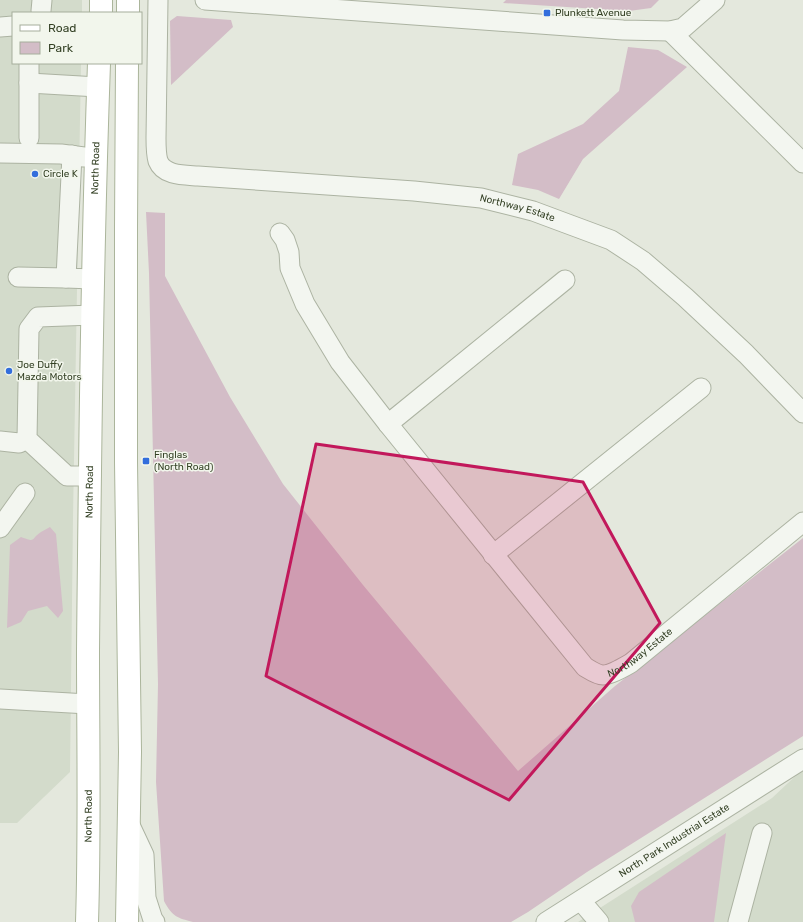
<svg xmlns="http://www.w3.org/2000/svg" width="803" height="922" font-family="Rubik,sans-serif">
<style>
.built{fill:#d3dbcb}
.green{fill:#d3bdc7}
.lines{fill:none;stroke-linecap:round;stroke-linejoin:round}
.minor-casing{stroke:#acb3a2;stroke-width:21}
.major-casing{stroke:#abb59b;stroke-width:24}
.minor{stroke:#f3f6f0;stroke-width:19}
.major{stroke:#fff;stroke-width:22}
.marked{fill:#c2185b;fill-opacity:0.2;stroke:#c2185b;stroke-width:3;stroke-linejoin:round}
.poi-dot{fill:#336edc;stroke:#f2f6ec;stroke-width:1.5}
.labels{text-anchor:middle;dominant-baseline:central;stroke-width:3;stroke-linejoin:round;paint-order:stroke}
.poi-label{font-size:10px;fill:#344125;stroke:#f2f6ec;text-anchor:start}
.street-label{font-size:10px;fill:#344125;stroke:#f2f6ec}
</style>
<rect width="100%" height="100%" fill="#e4e8dd"/>
<g class="built">
<path d="M 0,0 L 82,0 L 82,13 L 13,13 L 13,63 L 81,63 L 73,517 L 70,772 L 17,823 L 0,823 Z"/>
<path d="M 803,769 L 803,922 L 578,922 L 772,798 Z"/>
</g>
<g class="green">
<path d="M 506,0 L 659,0 L 651,8 L 629,11 L 503,3 Z"/>
<path d="M 177,16 L 231,20 L 233,27 L 171,85 L 170,21 Z"/>
<path d="M 628,47 L 658,50 L 687,67 L 583,159 L 559,199 L 538,190 L 512,185 L 518,154 L 583,124 L 619,91 Z"/>
<path d="M 146,212 L 165,213 L 165,276 L 230,397 L 283,484 L 363,585 L 518,771 L 615,686 L 803,538 L 803,736 L 587,872 L 528,912 L 511,922 L 193,922 C 177,918 172,916 164,901 L 156,782 L 158,684 L 149,273 Z"/>
<path d="M 50,527 L 56,534 L 63,611 L 58,618 L 47,606 L 28,611 L 21,622 L 7,628 L 10,545 L 21,537 C 37,543 30,539 41,532 C 44,530 47,529 50,527 Z"/>
<path d="M 726,833 L 714,922 L 635,922 L 631,906 L 639,892 Z"/>
</g>
<g class="lines">
<defs>
<g id="minor">
<path id="s1" d="M 158,0 L 156,138 C 156,145 156,154 158,161 C 164,176 184,175 198,176 L 414,191 L 481,198 L 533,211 L 611,240 L 643,261 L 685,297 L 746,354 L 803,413"/>
<path d="M 205,0 L 623,30 L 670,31 L 683,28 L 715,0"/>
<path d="M 41,11 L 42,0"/>
<path d="M 0,27 L 13,26"/>
<path d="M 670,31 L 803,163"/>
<path d="M 29,63 L 29,138"/>
<path d="M 29,83 L 98,87"/>
<path d="M 0,153 L 61,154 L 84,157"/>
<path d="M 72,155 L 66,278 L 93,279"/>
<path id="s2" d="M 280,233 L 285,240 L 289,252 L 290,268 L 305,304 L 340,362 L 388,424 L 585,667 C 590,670 597,675 603,675 C 611,675 624,667 631,663 L 803,522"/>
<path d="M 18,277 L 66,278"/>
<path d="M 388,424 L 565,280"/>
<path d="M 0,441 L 19,443 L 27,439"/>
<path d="M 91,476 L 67,476 L 27,439 L 29,329 L 38,317 L 93,315"/>
<path d="M 0,528 L 25,493"/>
<path d="M 493,555 L 701,388"/>
<path d="M 0,699 L 88,704"/>
<path d="M 129,823 L 144,855 L 146,898 L 153,920 L 155,922"/>
<path d="M 581,901 L 599,922"/>
<path id="s3" d="M 546,922 L 803,759"/>
<path d="M 738,922 L 762,833"/>
</g>
<g id="major">
<path d="M 101,13 L 101,0"/>
<path d="M 128,13 L 128,0"/>
<path id="s4" d="M 87,922 C 90,831 88,741 88,650 C 90,454 92,259 99,63"/>
<path d="M 127,922 L 130,752 L 126,462 L 126,227 L 127,63"/>
</g>
</defs>
<use href="#minor" class="minor-casing"/>
<use href="#major" class="major-casing"/>
<use href="#minor" class="minor"/>
<use href="#major" class="major"/>
</g>
<path class="marked" d="M 316,444 L 583,482 L 660,623 L 509,800 L 266,676 Z"/>
<g class="poi-dot">
<rect x="543" y="9" width="8" height="8" rx="2"/>
<circle cx="35" cy="174" r="4"/>
<circle cx="9" cy="371" r="4"/>
<rect x="142" y="457" width="8" height="8" rx="2"/>
</g>
<g class="labels">
<g class="poi-label">
<text x="555" y="13">Plunkett Avenue</text>
<text x="43" y="174">Circle K</text>
<text x="17" y="365">Joe Duffy<tspan x="17" dy="12">Mazda Motors</tspan></text>
<text x="154" y="455">Finglas<tspan x="154" dy="12">(North Road)</tspan></text>
</g>
<g class="street-label">
<text stroke="none"><textPath href="#s4" startOffset="754">North Road</textPath></text>
<text stroke="none"><textPath href="#s1" startOffset="528">Northway Estate</textPath></text>
<text stroke="none"><textPath href="#s4" startOffset="430">North Road</textPath></text>
<text stroke="none"><textPath href="#s2" startOffset="599">Northway Estate</textPath></text>
<text stroke="none"><textPath href="#s4" startOffset="106">North Road</textPath></text>
<text stroke="none"><textPath href="#s3" startOffset="152">North Park Industrial Estate</textPath></text>
</g>
</g>
<rect x="12" y="12" width="130" height="52" fill="#f2f6ec" stroke="#a6ae9c"/>
<rect x="20" y="25" width="20" height="6" fill="#ffffff" stroke="#a6ae9c"/>
<text x="48" y="32" font-size="12" fill="#344125">Road</text>
<rect x="20" y="42" width="20" height="12" fill="#d3bdc7" stroke="#a6ae9c"/>
<text x="48" y="52" font-size="12" fill="#344125">Park</text>
</svg>
